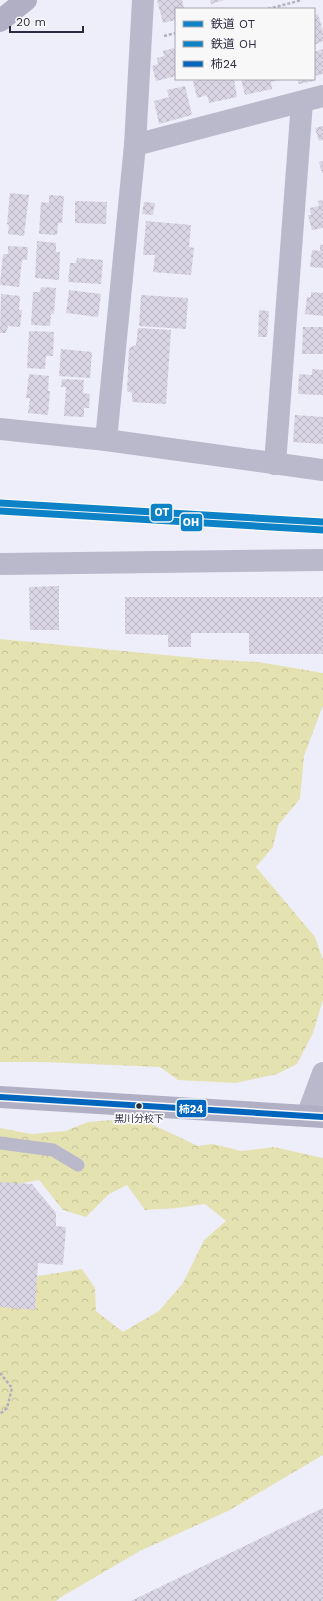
<svg xmlns="http://www.w3.org/2000/svg" width="323" height="1601" font-family="'Work Sans','Noto Sans JP',sans-serif">
<style>
.forest{fill:url(#forest-crowns)}
.building{fill:url(#building-cross-hatch)}
.lines{fill:none;stroke-linecap:round;stroke-linejoin:round}
.path{stroke:#b0afbe;stroke-width:2.5;stroke-dasharray:3 2;stroke-linecap:butt}
.lane{stroke:#bab9cb;stroke-width:13}
.street{stroke:#bab9cb;stroke-width:22}
.secondary{stroke:#b1afc4;stroke-width:22}
.bus-1-casing{stroke:#f8f8f8;stroke-width:9}
.bus-1{stroke:#0065bd;stroke-width:6}
.rail-1-casing{stroke:#f8f8f8;stroke-width:10}
.rail-2-casing{stroke:#f8f8f8;stroke-width:10}
.rail-1{stroke:#0d82c7;stroke-width:7}
.rail-2{stroke:#0d82c7;stroke-width:7}
.bus-dot{fill:#2c2a3f;stroke:#f8f8f8;stroke-width:1.5}
.labels{text-anchor:middle;dominant-baseline:central;stroke-width:3.5;stroke-linejoin:round;paint-order:stroke}
.bus-label{font-size:10px;fill:#2c2a3f;stroke:#f8f8f8}
.line-badge{stroke:#f8f8f8;stroke-width:1.5}
.badge-label{font-size:11px;text-anchor:middle;font-weight:bold;fill:#fff}
</style>
<defs>
<pattern id="forest-crowns" width="20" height="18" patternUnits="userSpaceOnUse"><rect width="20" height="18" fill="#e5e2b2"/><path d="M2 6a3 3 0 1 1 6 0M12 15a3 3 0 1 1 6 0" fill="none" stroke="#c5c29a"/></pattern>
<pattern id="building-cross-hatch" width="8" height="8" patternUnits="userSpaceOnUse"><rect width="8" height="8" fill="#dad5e4"/><path d="M0 0l8 8M0 8l8-8" fill="none" stroke="#bbb7c5"/></pattern>
</defs>
<rect width="100%" height="100%" fill="#eeedfa"/>
<g class="forest">
<path d="M 0,639 L 206,659 L 258,662 L 323,673 L 323,705 L 304,756 L 300,799 L 278,825 L 273,847 L 256,867 L 315,937 L 323,960 L 323,1000 L 313,1033 L 297,1064 L 277,1074 L 236,1083 L 178,1080 L 160,1067 L 43,1062 L 0,1062 Z"/>
<path d="M 112,1120 L 145,1121 L 198,1146 L 213,1144 L 241,1151 L 274,1147 L 323,1158 L 323,1455 L 228,1511 L 140,1551 L 61,1597 L 56,1601 L 0,1601 L 0,1267 L 38,1276 L 82,1269 L 95,1288 L 96,1311 L 123,1332 L 159,1311 L 183,1283 L 204,1240 L 226,1221 L 205,1204 L 177,1208 L 145,1210 L 127,1185 L 109,1194 L 86,1217 L 63,1210 L 39,1180 L 0,1187 L 0,1128 L 31,1134 L 65,1131 L 88,1122 Z"/>
</g>
<g class="building">
<path d="M 157,0 L 182,0 L 184,9 L 176,9 L 176,20 L 163,23 Z"/>
<path d="M 210,0 L 224,0 L 211,4 Z"/>
<path d="M 318,14 L 323,32 L 323,41 L 314,45 L 314,15 Z"/>
<path d="M 174,48 L 176,52 L 176,76 L 156,81 L 152,66 L 158,64 L 157,58 L 164,56 L 163,51 Z"/>
<path d="M 323,49 L 323,74 L 314,76 L 314,52 Z"/>
<path d="M 202,79 L 234,79 L 237,97 L 209,103 L 207,95 L 197,98 L 193,81 Z"/>
<path d="M 241,79 L 280,79 L 280,80 L 271,82 L 272,89 L 245,95 Z"/>
<path d="M 297,79 L 312,79 L 313,81 L 299,84 Z"/>
<path d="M 185,86 L 192,115 L 159,124 L 154,101 L 169,97 L 167,90 Z"/>
<path d="M 323,126 L 323,140 L 319,141 L 315,128 Z"/>
<path d="M 323,161 L 323,173 L 322,173 L 319,162 Z"/>
<path d="M 10,193 L 29,195 L 24,236 L 8,234 L 9,225 L 7,224 Z"/>
<path d="M 49,195 L 64,196 L 62,223 L 58,223 L 57,235 L 39,234 L 41,202 L 49,203 Z"/>
<path d="M 323,200 L 323,228 L 312,230 L 308,215 L 311,215 L 310,208 L 319,206 L 318,201 Z"/>
<path d="M 75,201 L 107,202 L 106,224 L 75,223 Z"/>
<path d="M 144,202 L 155,203 L 153,215 L 142,214 Z"/>
<path d="M 146,221 L 191,225 L 189,247 L 194,248 L 191,275 L 153,272 L 155,255 L 143,255 Z"/>
<path d="M 37,241 L 56,243 L 56,252 L 60,252 L 59,280 L 35,278 Z"/>
<path d="M 320,244 L 323,245 L 323,268 L 310,267 L 312,250 L 320,251 Z"/>
<path d="M 8,246 L 28,247 L 27,260 L 22,260 L 19,287 L 0,285 L 3,254 L 8,254 Z"/>
<path d="M 77,258 L 103,260 L 101,284 L 68,282 L 70,263 L 76,263 Z"/>
<path d="M 41,287 L 56,288 L 54,314 L 51,314 L 50,326 L 31,325 L 33,292 L 40,292 Z"/>
<path d="M 69,290 L 101,294 L 98,317 L 66,313 Z"/>
<path d="M 311,292 L 323,293 L 323,316 L 305,314 L 307,297 L 311,297 Z"/>
<path d="M 1,294 L 20,296 L 19,310 L 22,310 L 20,327 L 8,326 L 6,333 L 0,333 Z"/>
<path d="M 141,295 L 188,298 L 186,329 L 139,326 Z"/>
<path d="M 259,310 L 269,311 L 267,337 L 258,337 Z"/>
<path d="M 303,327 L 323,327 L 323,354 L 302,354 Z"/>
<path d="M 138,328 L 171,330 L 166,404 L 132,402 L 132,393 L 127,391 L 129,348 L 136,345 Z"/>
<path d="M 29,331 L 54,332 L 53,356 L 46,356 L 45,369 L 27,368 Z"/>
<path d="M 61,349 L 92,352 L 90,378 L 59,376 Z"/>
<path d="M 312,369 L 323,370 L 323,395 L 298,394 L 299,374 L 312,375 Z"/>
<path d="M 29,374 L 49,376 L 48,391 L 50,391 L 48,415 L 28,413 L 30,398 L 26,398 Z"/>
<path d="M 62,379 L 84,380 L 83,393 L 90,394 L 89,408 L 84,408 L 84,417 L 64,416 L 66,387 L 61,387 Z"/>
<path d="M 295,415 L 323,417 L 323,444 L 293,442 Z"/>
<path d="M 59,586 L 59,630 L 30,630 L 29,587 Z"/>
<path d="M 125,597 L 323,597 L 323,654 L 249,654 L 249,633 L 191,633 L 191,647 L 168,647 L 168,635 L 125,634 Z"/>
<path d="M 0,1182 L 32,1184 L 56,1213 L 56,1226 L 66,1227 L 63,1265 L 38,1263 L 35,1310 L 0,1307 Z"/>
<path d="M 323,1508 L 323,1601 L 131,1601 Z"/>
</g>
<g class="lines">
<g class="path">
<path d="M 268,9 L 302,0"/>
<path d="M 164,36 L 176,33"/>
<path d="M 0,1373 L 12,1388 L 7,1408 L 0,1414"/>
</g>
<path class="lane" d="M 0,1143 L 53,1150 L 78,1165"/>
<g class="street">
<path d="M 135,145 L 323,96"/>
<path d="M 0,429 L 106,440 L 323,470"/>
<path d="M 106,440 L 135,145 L 143,0"/>
<path d="M 275,464 L 302,102"/>
<path d="M 0,564 L 323,560"/>
<path d="M 307,1116 L 323,1073"/>
</g>
<g class="secondary">
<path d="M 0,21 L 26,0"/>
<path d="M 0,1097 L 323,1117"/>
</g>
<defs>
<path id="bus-1" d="M 0,1097 L 323,1117"/>
</defs>
<use href="#bus-1" class="bus-1-casing"/>
<use href="#bus-1" class="bus-1"/>
<defs>
<path id="rail-1" d="M 0,503 L 323,522"/>
<path id="rail-2" d="M 0,511 L 323,530"/>
</defs>
<use href="#rail-1" class="rail-1-casing"/>
<use href="#rail-2" class="rail-2-casing"/>
<use href="#rail-1" class="rail-1"/>
<use href="#rail-2" class="rail-2"/>
</g>
<circle class="bus-dot" cx="139" cy="1106" r="3.5"/>
<g class="labels">
<g class="bus-label">
<text x="139" y="1118">黒川分校下</text>
</g>
</g>
<g class="line-badge">
<rect x="150" y="503" width="23" height="19" rx="4" fill="#0d82c7"/>
<rect x="180" y="513" width="23" height="19" rx="4" fill="#0d82c7"/>
<rect x="176" y="1099" width="31" height="19" rx="4" fill="#0065bd"/>
</g>
<g class="badge-label">
<text x="162" y="516">OT</text>
<text x="191" y="526">OH</text>
<text x="191" y="1113">柿24</text>
</g>
<rect x="175" y="8" width="140" height="72" fill="#f8f8f8" stroke="#a6a6ae"/>
<rect x="183" y="21" width="20" height="6" fill="#0d82c7" stroke="#a6a6ae"/>
<text x="211" y="28" font-size="12" fill="#2c2a3f">鉄道 OT</text>
<rect x="183" y="41" width="20" height="6" fill="#0d82c7" stroke="#a6a6ae"/>
<text x="211" y="48" font-size="12" fill="#2c2a3f">鉄道 OH</text>
<rect x="183" y="61" width="20" height="6" fill="#0065bd" stroke="#a6a6ae"/>
<text x="211" y="68" font-size="12" fill="#2c2a3f">柿24</text>
<path d="M10 26v6h73v-6" fill="none" stroke="#2c2a3f" stroke-width="2"/>
<text x="16" y="26" font-size="12" fill="#2c2a3f" stroke="#f8f8f8" stroke-width="3" paint-order="stroke">20 m</text>
</svg>
